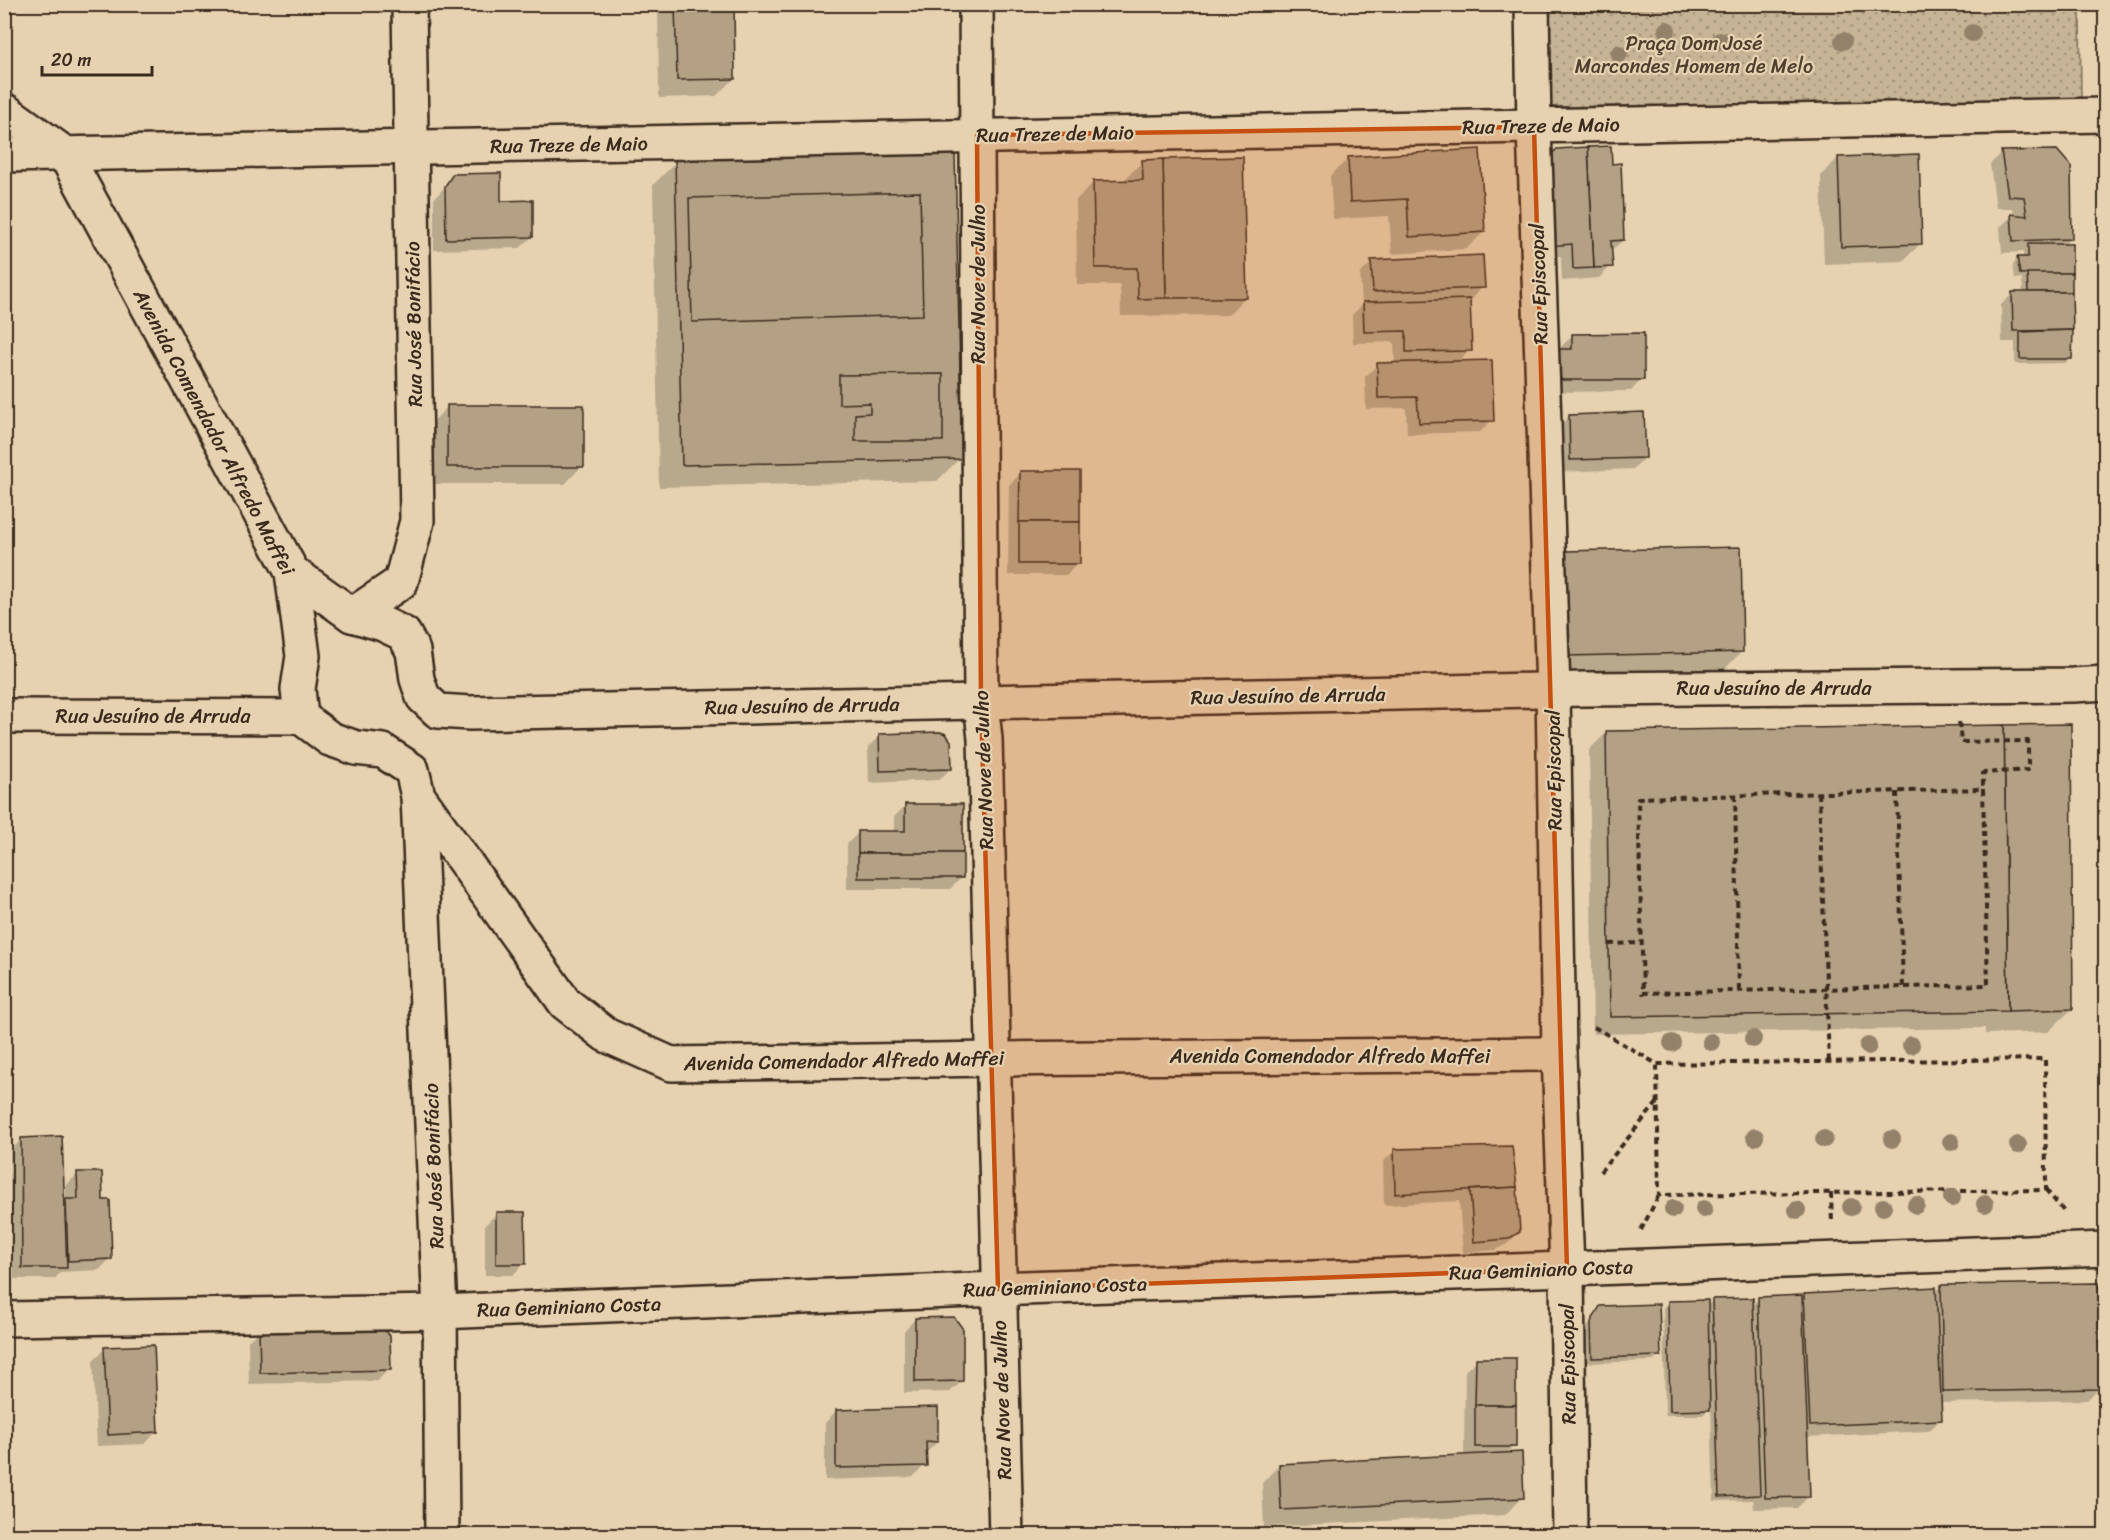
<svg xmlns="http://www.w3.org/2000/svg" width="2110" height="1540" font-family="Sriracha,sans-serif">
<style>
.park{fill:url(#park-dots);stroke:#816f5a;stroke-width:1.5}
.shadow{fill:#0003}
.building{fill:#b4a185;stroke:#3b2a1e;stroke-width:1.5}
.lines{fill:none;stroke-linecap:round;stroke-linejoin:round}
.secondary-casing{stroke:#3b2a1e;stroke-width:38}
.primary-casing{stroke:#3b2a1e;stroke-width:38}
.path{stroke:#3b2a1e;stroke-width:4;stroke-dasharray:6 4.5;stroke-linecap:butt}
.secondary{stroke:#e6d2b0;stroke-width:33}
.primary{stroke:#e6d2b0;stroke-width:33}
.tree{fill:#94816a}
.marked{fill:#c55010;fill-opacity:0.2;stroke:#c55010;stroke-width:4.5;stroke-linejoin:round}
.labels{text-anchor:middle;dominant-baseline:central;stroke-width:4.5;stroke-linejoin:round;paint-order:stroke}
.park-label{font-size:20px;fill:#503f30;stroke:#e6d2b0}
.street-label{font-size:20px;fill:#3b2a1e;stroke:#e6d2b0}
</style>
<defs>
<pattern id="park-dots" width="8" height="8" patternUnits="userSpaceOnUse" patternTransform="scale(1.5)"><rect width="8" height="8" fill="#c7b496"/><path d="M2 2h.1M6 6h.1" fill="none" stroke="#a3937a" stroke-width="1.8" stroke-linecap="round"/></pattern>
</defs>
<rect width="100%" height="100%" fill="#e6d2b0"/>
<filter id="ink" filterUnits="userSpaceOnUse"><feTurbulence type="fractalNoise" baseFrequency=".0167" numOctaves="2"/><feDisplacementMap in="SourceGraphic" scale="12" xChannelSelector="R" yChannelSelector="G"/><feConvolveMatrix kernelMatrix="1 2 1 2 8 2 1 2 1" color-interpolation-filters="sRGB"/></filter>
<g filter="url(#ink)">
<path class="park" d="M 1548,5 L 2080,5 L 2081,101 L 1549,107 Z"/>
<g class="shadow">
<path d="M 658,4 L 732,4 L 734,79 L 716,96 L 659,98 Z"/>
<path d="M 2002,153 L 2071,238 L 2063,246 L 2071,294 L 2071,358 L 2065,363 L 2015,364 L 2015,342 L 2002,342 L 2001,305 L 2012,294 L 2023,294 L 2022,278 L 2015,279 L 2013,264 L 2018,258 L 2023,258 L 2023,252 L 2002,253 L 2000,227 L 2012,216 L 2014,216 L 2013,208 L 1996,208 L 1990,164 Z"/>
<path d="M 1838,158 L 1921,243 L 1903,261 L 1824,264 L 1821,176 Z"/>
<path d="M 1348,159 L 1484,232 L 1466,249 L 1392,254 L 1389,216 L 1333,219 L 1330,176 Z"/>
<path d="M 1143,161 L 1245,297 L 1228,315 L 1121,316 L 1120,285 L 1077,285 L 1076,200 L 1093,183 L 1125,182 L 1125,179 Z"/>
<path d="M 676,162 L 960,458 L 937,481 L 659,487 L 653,185 Z"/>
<path d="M 1534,174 L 1623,240 L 1611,251 L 1611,266 L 1599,278 L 1562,281 L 1561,256 L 1538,257 Z"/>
<path d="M 454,176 L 500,202 L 532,237 L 520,248 L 434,250 L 434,199 Z"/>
<path d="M 1372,262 L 1483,287 L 1471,299 L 1468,299 L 1470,350 L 1458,362 L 1492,420 L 1480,432 L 1407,434 L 1406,408 L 1366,409 L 1365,377 L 1377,365 L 1395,364 L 1394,342 L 1353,343 L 1352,315 L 1362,305 L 1360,274 Z"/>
<path d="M 1573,335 L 1642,379 L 1631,391 L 1550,392 L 1561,347 Z"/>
<path d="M 447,407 L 582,466 L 565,484 L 430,484 L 430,425 Z"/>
<path d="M 1569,416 L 1645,457 L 1633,469 L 1559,472 L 1558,428 Z"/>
<path d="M 1021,473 L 1078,563 L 1066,575 L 1008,575 L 1009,485 Z"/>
<path d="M 1542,576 L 1742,651 L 1719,675 L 1544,679 Z"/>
<path d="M 1607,732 L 2072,1009 L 2048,1032 L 1985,1034 L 1985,1028 L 1593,1034 L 1589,750 Z"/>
<path d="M 880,736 L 951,768 L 939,780 L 869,783 L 868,747 Z"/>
<path d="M 906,805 L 962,877 L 950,889 L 847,889 L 847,844 L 859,832 L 894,832 L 894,817 Z"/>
<path d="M 22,1139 L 63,1204 L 66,1201 L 66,1185 L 78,1174 L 101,1202 L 110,1259 L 99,1270 L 61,1272 L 54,1279 L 11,1279 L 10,1151 Z"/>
<path d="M 1511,1148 L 1519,1232 L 1507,1244 L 1495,1250 L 1463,1253 L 1459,1201 L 1384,1205 L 1383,1162 L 1395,1150 Z"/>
<path d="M 497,1213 L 524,1263 L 513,1275 L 485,1275 L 485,1225 Z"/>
<path d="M 1942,1286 L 2098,1389 L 2087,1400 L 1940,1403 L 1941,1419 L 1929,1431 L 1806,1437 L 1808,1497 L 1797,1508 L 1754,1509 L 1753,1500 L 1714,1501 L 1711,1407 L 1703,1415 L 1665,1415 L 1663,1308 L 1668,1302 L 1707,1306 L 1713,1300 L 1752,1305 L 1758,1299 L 1804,1296 L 1934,1294 Z"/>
<path d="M 1601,1308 L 1659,1355 L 1654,1361 L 1587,1363 L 1586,1329 Z"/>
<path d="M 915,1319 L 962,1381 L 950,1392 L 904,1393 L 904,1331 Z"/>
<path d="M 260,1330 L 389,1369 L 377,1381 L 249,1384 L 248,1341 Z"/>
<path d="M 105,1349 L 156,1432 L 145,1444 L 97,1446 L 93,1360 Z"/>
<path d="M 1477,1360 L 1514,1446 L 1506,1454 L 1522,1497 L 1505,1515 L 1264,1527 L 1262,1483 L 1279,1465 L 1464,1456 L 1465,1371 Z"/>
<path d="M 836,1411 L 937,1442 L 925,1454 L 925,1465 L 913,1477 L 825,1480 L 825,1423 Z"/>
</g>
<g class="building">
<path d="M 675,4 L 734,4 L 735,79 L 677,80 Z"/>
<path d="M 1611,146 L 1612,164 L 1621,163 L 1624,240 L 1611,241 L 1613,267 L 1594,268 L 1588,147 Z"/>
<path d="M 1588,147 L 1594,268 L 1573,269 L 1572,244 L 1549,246 L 1545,160 L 1557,149 Z"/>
<path d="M 1480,149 L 1485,232 L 1409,237 L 1407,199 L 1350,202 L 1348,157 Z"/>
<path d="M 2057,150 L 2071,166 L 2072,239 L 2013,241 L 2011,214 L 2027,216 L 2024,197 L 2008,196 L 2001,151 Z"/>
<path d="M 955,154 L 962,459 L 682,465 L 675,160 Z"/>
<path d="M 1919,154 L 1922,244 L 1841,247 L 1838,157 Z"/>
<path d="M 1243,157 L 1247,298 L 1166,298 L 1163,159 Z"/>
<path d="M 1163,159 L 1166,298 L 1138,299 L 1137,268 L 1095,268 L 1093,181 L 1143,180 L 1142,160 Z"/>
<path d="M 501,173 L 501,201 L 533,200 L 533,237 L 446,239 L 445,186 L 453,174 Z"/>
<path d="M 920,192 L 923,315 L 692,322 L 689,198 Z"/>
<path d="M 2028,244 L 2072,244 L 2072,273 L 2020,274 L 2017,257 L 2028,257 Z"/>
<path d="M 1483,255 L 1485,288 L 1373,292 L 1371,260 Z"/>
<path d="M 2027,273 L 2072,273 L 2072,292 L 2028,292 Z"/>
<path d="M 2012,292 L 2072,292 L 2073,330 L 2013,331 Z"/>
<path d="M 1470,299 L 1472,351 L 1406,352 L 1406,331 L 1364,332 L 1363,302 Z"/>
<path d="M 2073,330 L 2072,359 L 2020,359 L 2020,332 Z"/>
<path d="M 1644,333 L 1644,380 L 1563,380 L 1552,375 L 1552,349 L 1572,349 L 1572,334 Z"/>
<path d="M 1492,360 L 1494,421 L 1419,423 L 1417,397 L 1378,398 L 1377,363 Z"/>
<path d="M 943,374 L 943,441 L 855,441 L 855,414 L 870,413 L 870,403 L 839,404 L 839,375 Z"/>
<rect x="447" y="405" width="137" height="62"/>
<path d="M 1644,412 L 1646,458 L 1570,460 L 1569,415 Z"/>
<path d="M 1020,471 L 1080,471 L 1080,522 L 1019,522 Z"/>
<rect x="1019" y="522" width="61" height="42"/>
<path d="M 1741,547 L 1743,652 L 1566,656 L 1564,551 Z"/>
<path d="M 2071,724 L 2073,1009 L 2008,1011 L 2004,725 Z"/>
<path d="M 2004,725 L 2008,1011 L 1610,1017 L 1606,731 Z"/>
<path d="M 940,732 L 946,734 L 951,741 L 952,769 L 880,771 L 879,734 Z"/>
<path d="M 905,804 L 963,804 L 963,853 L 858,853 L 858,831 L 905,831 Z"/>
<rect x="858" y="853" width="105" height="25"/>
<path d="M 62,1136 L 67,1268 L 22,1268 L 21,1138 Z"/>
<path d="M 1512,1146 L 1517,1187 L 1395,1194 L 1394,1149 Z"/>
<path d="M 77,1172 L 102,1172 L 103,1200 L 110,1200 L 112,1259 L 68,1261 L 66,1199 L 78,1199 Z"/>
<path d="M 1517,1187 L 1520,1232 L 1508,1239 L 1474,1242 L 1470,1190 Z"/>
<path d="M 496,1212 L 525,1212 L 526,1264 L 496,1264 Z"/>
<path d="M 2099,1283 L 2100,1389 L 1943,1392 L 1941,1285 Z"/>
<path d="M 1936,1287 L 1942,1420 L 1810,1426 L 1804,1294 Z"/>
<path d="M 1802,1295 L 1810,1497 L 1765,1498 L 1758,1297 Z"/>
<path d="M 1753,1298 L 1760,1495 L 1719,1497 L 1712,1299 Z"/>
<path d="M 1708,1300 L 1710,1410 L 1670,1411 L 1668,1301 Z"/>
<path d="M 1659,1304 L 1661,1356 L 1592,1358 L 1591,1322 L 1600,1306 Z"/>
<path d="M 954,1317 L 963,1329 L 963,1381 L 915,1382 L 915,1318 Z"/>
<path d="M 380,1326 L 390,1336 L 391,1370 L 260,1373 L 259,1328 Z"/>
<path d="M 154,1345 L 158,1432 L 108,1435 L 104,1347 Z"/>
<path d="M 1476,1358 L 1516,1358 L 1516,1405 L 1475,1405 Z"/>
<rect x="1475" y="1405" width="41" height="42"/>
<path d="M 938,1407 L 938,1442 L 926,1441 L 927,1466 L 836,1468 L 836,1410 Z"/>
<path d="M 1522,1452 L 1524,1498 L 1281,1510 L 1279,1464 Z"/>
</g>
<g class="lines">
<defs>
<g id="secondary">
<path d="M 976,4 L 981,702 L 985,739 L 1006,1536"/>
<path d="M 4,155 L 2106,115"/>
<path d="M 352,615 L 401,582 L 417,521 L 409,4"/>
<path d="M 4,716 L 301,717"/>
<path d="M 418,796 L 440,1312 L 442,1536"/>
<path d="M 4,1319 L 440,1312 L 998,1289 L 1567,1269"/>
</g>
<g id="primary">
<path d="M 1532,4 L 1534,127 L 1553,690 L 1559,1054 L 1567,1269 L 1570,1536"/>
<path d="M 4,110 L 65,154 L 292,572 L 303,656 L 298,689 L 301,717 L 330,739 L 356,748 L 383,751 L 412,770 L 418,796 L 565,1003 L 606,1035 L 671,1064 L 993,1059 L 1559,1054"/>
<path d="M 292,572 L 352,615 L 383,624 L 404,634 L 413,651 L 417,679 L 423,697 L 438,711 L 470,713 L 1585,689 L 2073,685 L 2106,683"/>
<path d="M 1567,1269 L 2106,1249"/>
</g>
</defs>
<use href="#secondary" class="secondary-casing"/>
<use href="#primary" class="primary-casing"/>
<g class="path">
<path d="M 1959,722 L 1961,742 L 2028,741 L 2028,770 L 1983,773 L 1983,789"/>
<path d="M 1983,789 L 1988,985 L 1643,993 L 1638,798 Z"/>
<path d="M 1897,792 L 1903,987"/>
<path d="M 1819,793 L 1829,1062"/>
<path d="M 1735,795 L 1739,991"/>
<path d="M 1609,944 L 1642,943"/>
<path d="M 1594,1027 L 1657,1064 L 2045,1059 L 2046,1190 L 1659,1195 L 1657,1064"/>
<path d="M 1600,1172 L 1657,1103"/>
<path d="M 2046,1190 L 2066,1214"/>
<path d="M 1831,1193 L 1832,1223"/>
<path d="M 1641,1230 L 1659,1195"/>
</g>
<use href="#secondary" class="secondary"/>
<use href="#primary" class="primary"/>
</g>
<g class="tree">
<circle cx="1667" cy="30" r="9"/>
<circle cx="1972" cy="33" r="9"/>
<circle cx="1720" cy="41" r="9"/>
<circle cx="1843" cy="41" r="9"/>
<circle cx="1619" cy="54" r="9"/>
<circle cx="1753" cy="1039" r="9"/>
<circle cx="1711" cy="1042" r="9"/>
<circle cx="1672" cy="1043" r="9"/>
<circle cx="1911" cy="1045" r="9"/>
<circle cx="1868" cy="1046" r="9"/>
<circle cx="1755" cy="1137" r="9"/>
<circle cx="1824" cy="1139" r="9"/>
<circle cx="1892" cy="1139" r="9"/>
<circle cx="1951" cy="1142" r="9"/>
<circle cx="2018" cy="1145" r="9"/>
<circle cx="1952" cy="1198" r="9"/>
<circle cx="1985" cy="1204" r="9"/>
<circle cx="1916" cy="1205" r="9"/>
<circle cx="1851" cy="1207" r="9"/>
<circle cx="1883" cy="1207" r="9"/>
<circle cx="1673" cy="1209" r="9"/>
<circle cx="1704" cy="1209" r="9"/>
<circle cx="1797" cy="1210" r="9"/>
</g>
</g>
<path class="marked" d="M 1534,127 L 1567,1269 L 998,1289 L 981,702 L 977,135 Z"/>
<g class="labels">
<g class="park-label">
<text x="1694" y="43">Praça Dom José<tspan x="1694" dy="23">Marcondes Homem de Melo</tspan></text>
</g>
<g class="street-label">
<text transform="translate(1541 126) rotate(-1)">Rua Treze de Maio</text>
<text transform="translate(1055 134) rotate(-1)">Rua Treze de Maio</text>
<text transform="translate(569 145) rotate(-1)">Rua Treze de Maio</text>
<text transform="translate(978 284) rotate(-90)">Rua Nove de Julho</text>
<text transform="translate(1539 284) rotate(-92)">Rua Episcopal</text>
<text transform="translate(414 324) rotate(-91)">Rua José Bonifácio</text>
<text transform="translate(214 432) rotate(62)">Avenida Comendador Alfredo Maffei</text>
<text x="1774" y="688">Rua Jesuíno de Arruda</text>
<text transform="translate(1288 696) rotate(-1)">Rua Jesuíno de Arruda</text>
<text transform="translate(802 706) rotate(-1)">Rua Jesuíno de Arruda</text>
<text x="153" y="716">Rua Jesuíno de Arruda</text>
<text transform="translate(984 770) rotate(-92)">Rua Nove de Julho</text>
<text transform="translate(1554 770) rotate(-91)">Rua Episcopal</text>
<text x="1330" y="1056">Avenida Comendador Alfredo Maffei</text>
<text transform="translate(844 1061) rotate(-1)">Avenida Comendador Alfredo Maffei</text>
<text transform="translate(434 1166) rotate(-92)">Rua José Bonifácio</text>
<text transform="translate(1541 1270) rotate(-2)">Rua Geminiano Costa</text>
<text transform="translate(1055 1287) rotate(-2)">Rua Geminiano Costa</text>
<text transform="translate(569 1307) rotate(-2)">Rua Geminiano Costa</text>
<text transform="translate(1568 1364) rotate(-91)">Rua Episcopal</text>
<text transform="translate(1002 1400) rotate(-92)">Rua Nove de Julho</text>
</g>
</g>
<rect width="2110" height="1540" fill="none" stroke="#e6d2b0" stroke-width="24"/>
<rect x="12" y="12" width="2086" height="1516" fill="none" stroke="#3b2a1e" stroke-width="2" filter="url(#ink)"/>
<path d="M42 66v9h110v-9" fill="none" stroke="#3b2a1e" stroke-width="3"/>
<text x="51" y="66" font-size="18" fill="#3b2a1e" stroke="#e6d2b0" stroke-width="4.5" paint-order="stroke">20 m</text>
</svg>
